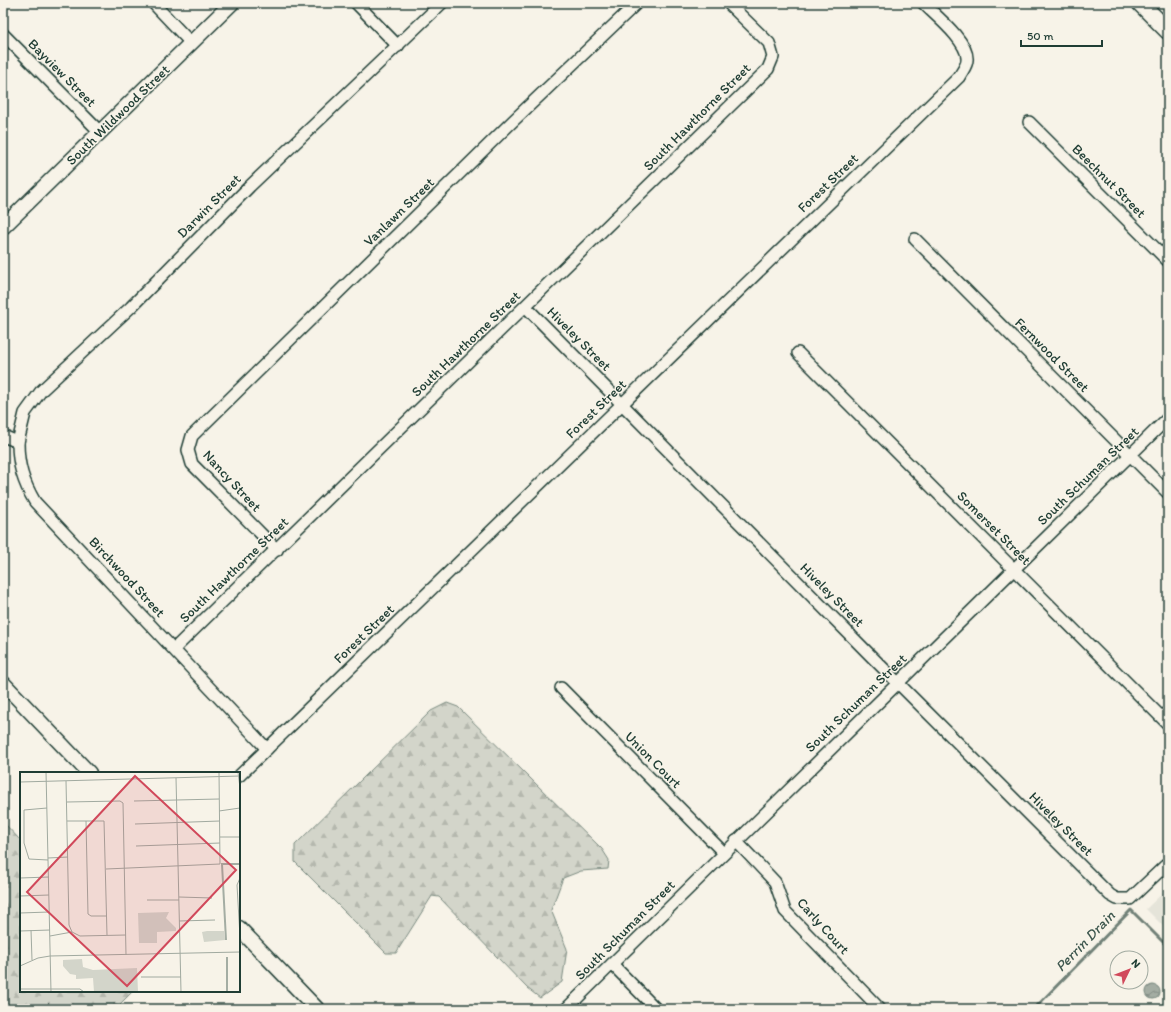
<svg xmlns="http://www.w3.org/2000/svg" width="1171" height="1012" font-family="Itim,sans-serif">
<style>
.built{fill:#e5e4d9}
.forest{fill:url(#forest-firs);stroke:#79897f}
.water{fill:url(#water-waves);stroke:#6f8077}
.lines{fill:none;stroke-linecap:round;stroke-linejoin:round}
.stream{stroke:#6f8077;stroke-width:3}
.minor-casing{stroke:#1f3d34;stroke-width:14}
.tertiary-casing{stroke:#1f3d34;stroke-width:17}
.secondary-casing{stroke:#1f3d34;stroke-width:19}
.minor{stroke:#f7f3e8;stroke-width:11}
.tertiary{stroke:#f7f3e8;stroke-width:14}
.secondary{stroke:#f7f3e8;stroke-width:16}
.labels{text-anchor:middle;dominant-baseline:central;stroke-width:3;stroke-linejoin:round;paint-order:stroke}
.street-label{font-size:14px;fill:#1f3d34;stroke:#f7f3e8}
.water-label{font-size:15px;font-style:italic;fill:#405950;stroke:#f7f3e8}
.inset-river{fill:none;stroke:#a4ada3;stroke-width:2}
.inset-road{fill:none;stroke:#a1aaa0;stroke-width:1}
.view{fill:#d1495b;fill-opacity:0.15;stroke:#d1495b;stroke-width:2}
.inset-edge{fill:none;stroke:#1f3d34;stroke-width:2}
</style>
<defs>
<pattern id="forest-firs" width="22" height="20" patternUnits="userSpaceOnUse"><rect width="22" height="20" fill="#d3d5ca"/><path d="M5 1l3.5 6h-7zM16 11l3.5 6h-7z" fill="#b5b8ae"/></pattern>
<pattern id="water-waves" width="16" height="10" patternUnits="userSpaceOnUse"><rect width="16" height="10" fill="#a4ada3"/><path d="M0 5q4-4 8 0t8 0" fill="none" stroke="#858e86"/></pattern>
</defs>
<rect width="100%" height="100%" fill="#f7f3e8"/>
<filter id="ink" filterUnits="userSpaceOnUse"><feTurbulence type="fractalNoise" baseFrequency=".025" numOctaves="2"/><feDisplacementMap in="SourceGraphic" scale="8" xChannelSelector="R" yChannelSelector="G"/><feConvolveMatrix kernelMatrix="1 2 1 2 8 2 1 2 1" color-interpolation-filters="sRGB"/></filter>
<g filter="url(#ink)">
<path class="built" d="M 1168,888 L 1168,931 L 1146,909 Z"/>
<g class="forest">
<path d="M 447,703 L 458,707 L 602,849 L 609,860 L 608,869 L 581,871 L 563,878 L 551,910 L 567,949 L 562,982 L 540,998 L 527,988 L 439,897 L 432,896 L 396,953 L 386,953 L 295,862 L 295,845 L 431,711 Z"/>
<path d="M 3,822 L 21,841 L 21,991 L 133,991 L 115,1009 L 3,1009 Z"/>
</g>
<circle class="water" cx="1153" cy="992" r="7"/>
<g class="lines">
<path class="stream" d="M 1034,1009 L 1131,910 L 1168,947"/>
<defs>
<g id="minor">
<path d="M 153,3 L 191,43"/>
<path d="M 356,3 L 398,46"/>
<path d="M 3,34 L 100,132"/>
<path d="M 1029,122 L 1168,261"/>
<path d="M 915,239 L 1168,493"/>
<path d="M 526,307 L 873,658 L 1110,895 L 1117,899 L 1130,899 L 1168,863"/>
<path d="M 798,353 L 1168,724"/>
<path d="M 3,436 L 18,442 C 18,465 23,482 35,502 L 267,749"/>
<path d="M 18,442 L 25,413 L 41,391 L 131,307 L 250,186 L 442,3"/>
<path d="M 277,550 L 192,464 L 188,450 L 192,436 L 514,120 L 637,3"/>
<path d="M 174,649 L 768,69 L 773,57 L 769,43 L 728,3"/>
<path d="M 561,688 L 724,853"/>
<path d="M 239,776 L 959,77 C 962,71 967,66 967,60 C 969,42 935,15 923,3"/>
<path d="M 736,841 L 775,882 L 785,911 L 880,1009"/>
<path d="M 612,964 L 656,1009"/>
<path d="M 566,1009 L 1168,418"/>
</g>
<g id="tertiary">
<path d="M 3,227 L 232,3"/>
<path d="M 3,683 L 89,773"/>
<path d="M 239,928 L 317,1009"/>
</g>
<path id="secondary" d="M 1140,3 L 1168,31"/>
</defs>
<use href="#minor" class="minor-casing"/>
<use href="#tertiary" class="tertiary-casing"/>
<use href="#secondary" class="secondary-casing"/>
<use href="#minor" class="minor"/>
<use href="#tertiary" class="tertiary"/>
<use href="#secondary" class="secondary"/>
</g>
</g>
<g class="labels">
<g class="street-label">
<text transform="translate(62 73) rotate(45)">Bayview Street</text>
<text transform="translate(118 115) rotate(-44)">South Wildwood Street</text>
<text transform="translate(697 117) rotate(-45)">South Hawthorne Street</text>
<text transform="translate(1109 181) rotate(45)">Beechnut Street</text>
<text transform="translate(828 183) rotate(-44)">Forest Street</text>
<text transform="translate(209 206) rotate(-45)">Darwin Street</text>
<text transform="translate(399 212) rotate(-44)">Vanlawn Street</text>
<text transform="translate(579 339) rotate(45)">Hiveley Street</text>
<text transform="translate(466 344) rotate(-44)">South Hawthorne Street</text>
<text transform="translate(1052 355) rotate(45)">Fernwood Street</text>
<text transform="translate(596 409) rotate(-44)">Forest Street</text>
<text transform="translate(1088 476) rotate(-44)">South Schuman Street</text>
<text transform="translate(232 481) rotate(47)">Nancy Street</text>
<text transform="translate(994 528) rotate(45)">Somerset Street</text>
<text transform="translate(234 570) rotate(-44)">South Hawthorne Street</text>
<text transform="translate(127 577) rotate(47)">Birchwood Street</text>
<text transform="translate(832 595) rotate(45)">Hiveley Street</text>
<text transform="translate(364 634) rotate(-44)">Forest Street</text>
<text transform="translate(856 703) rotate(-44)">South Schuman Street</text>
<text transform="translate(653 760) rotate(45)">Union Court</text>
<text transform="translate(1061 824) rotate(45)">Hiveley Street</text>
<text transform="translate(823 926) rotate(48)">Carly Court</text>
<text transform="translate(625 930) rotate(-45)">South Schuman Street</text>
</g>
<g class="water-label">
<text transform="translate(1085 941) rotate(-46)">Perrin Drain</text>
</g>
</g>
<g transform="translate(20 772)">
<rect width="220" height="220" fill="#f7f3e8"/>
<path d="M 149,140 L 146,146 L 156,156 L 156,159 L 137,160 L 137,171 L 119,171 L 118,141 ZM 187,159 L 204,159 L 205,168 L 184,170 L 182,160 ZM 62,187 L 63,195 L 73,198 L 117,196 L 118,220 L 74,220 L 73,206 L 56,207 L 56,203 L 50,202 L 43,194 L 43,188 Z" fill="#d3d5ca"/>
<path class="inset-river" d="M 206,168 L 202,92 L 220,92M 207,185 L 207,220"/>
<path class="inset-road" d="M 26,0 L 31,220M 218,0 L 220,16M 156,6 L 161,220M 46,9 L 49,153 L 52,160M 0,10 L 220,4M 114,29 L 199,27M 47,30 L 100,29 L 103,31 L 106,183M 27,36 L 4,38 L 4,71 L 9,87 L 28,88M 199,39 L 220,36M 47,49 L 84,49 L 87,163M 66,49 L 68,142 L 71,144 L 87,144M 115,52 L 200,49M 200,65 L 220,65M 116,74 L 200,71M 28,86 L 48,85M 86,97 L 200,92 L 199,0M 0,106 L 29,105M 220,106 L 217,113 L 220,165M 0,124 L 29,123M 159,125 L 192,126M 127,128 L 159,128M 0,141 L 29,140M 159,149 L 195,148M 11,158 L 12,188M 0,159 L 30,158M 30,164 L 52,160 L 60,164 L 106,163M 0,194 L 18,186 L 30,184 L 220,180M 121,205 L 161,205M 0,217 L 60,217 L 64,220M 220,220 L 220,198"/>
<path class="view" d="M 115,4 L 216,98 L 107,214 L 7,120 Z"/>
<rect width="220" height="220" class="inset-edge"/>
</g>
<rect width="1171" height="1012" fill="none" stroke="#f7f3e8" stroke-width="16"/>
<rect x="8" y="8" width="1155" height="996" fill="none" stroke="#1f3d34" stroke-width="1.5" filter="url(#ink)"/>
<g transform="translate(1129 970) rotate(47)"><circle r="19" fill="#f7f3e8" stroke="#a1aaa0"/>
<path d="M0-3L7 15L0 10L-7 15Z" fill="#d1495b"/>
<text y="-6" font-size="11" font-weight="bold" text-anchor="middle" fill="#1f3d34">N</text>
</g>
<path d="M1021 40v6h81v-6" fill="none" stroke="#1f3d34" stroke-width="2"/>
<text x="1027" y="40" font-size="12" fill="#1f3d34" stroke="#f7f3e8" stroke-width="3" paint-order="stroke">50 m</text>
</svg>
